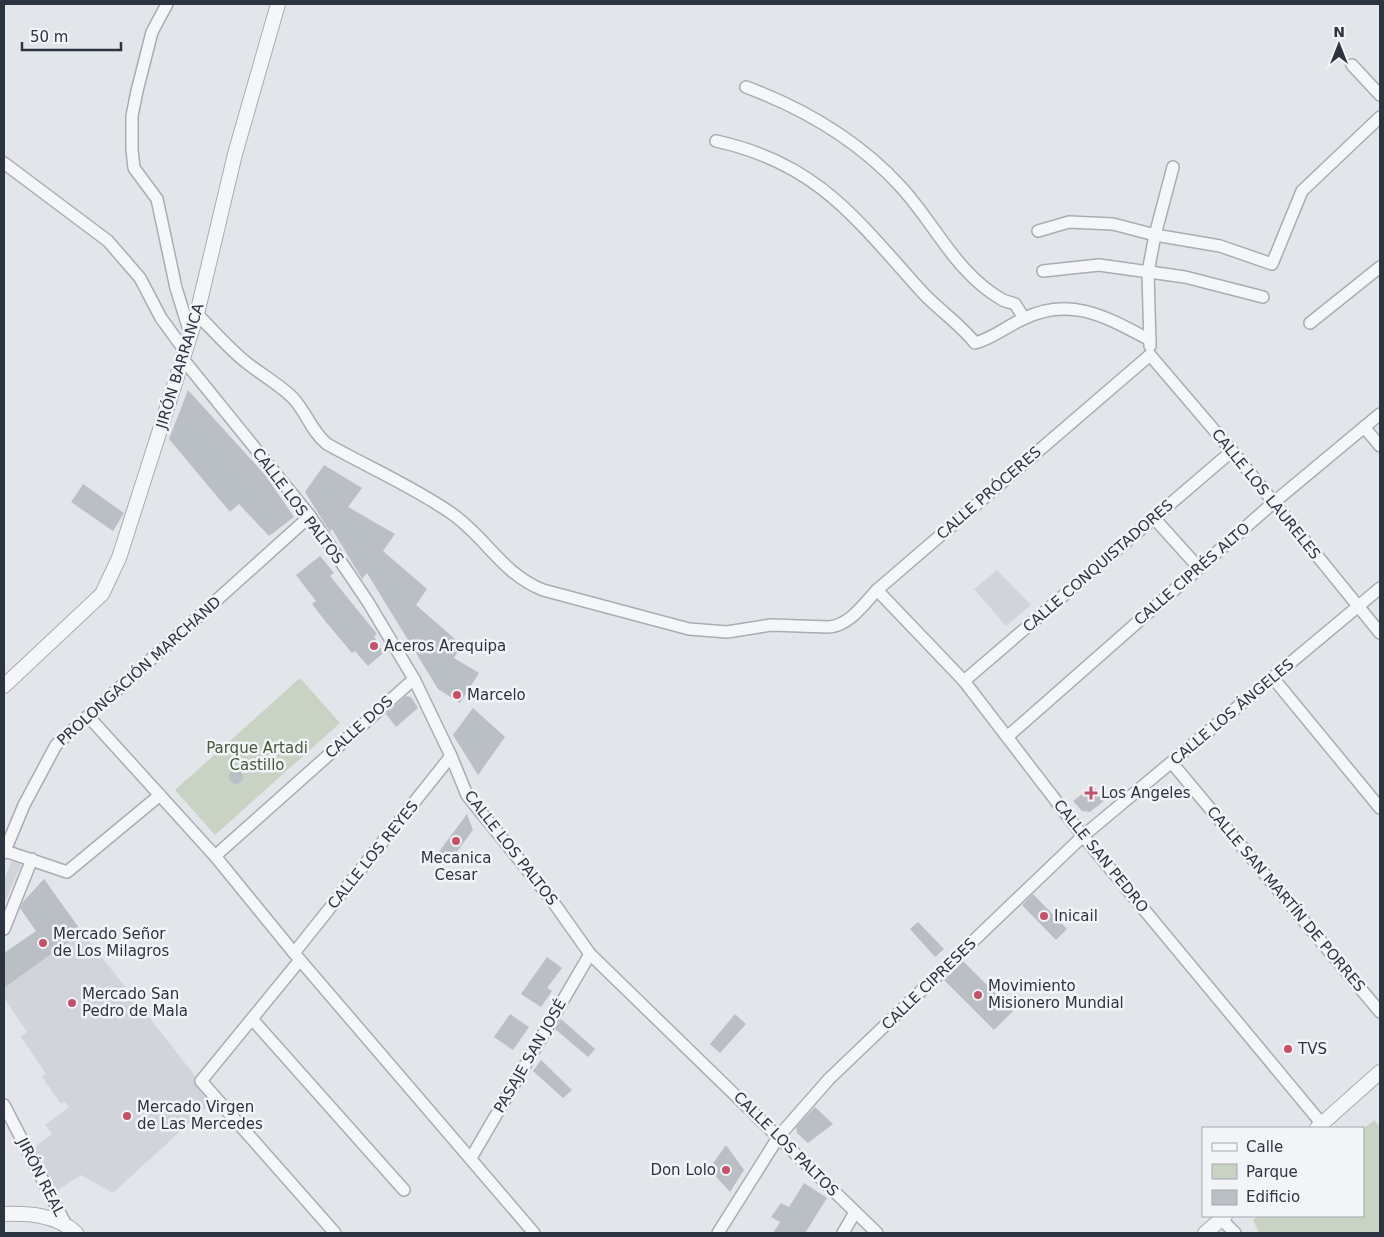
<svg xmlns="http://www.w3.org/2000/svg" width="1384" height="1237" font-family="'DejaVu Sans',sans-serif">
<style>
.built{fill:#d1d5db}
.green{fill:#c9d3c4}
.building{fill:#babfc6}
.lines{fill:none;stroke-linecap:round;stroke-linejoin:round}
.minor-casing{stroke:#a8adb4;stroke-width:14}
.tertiary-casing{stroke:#a8adb4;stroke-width:16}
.minor{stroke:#f5f6f8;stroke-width:11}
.tertiary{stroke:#f5f6f8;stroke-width:14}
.poi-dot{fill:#c4516a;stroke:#f2f4f7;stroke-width:2}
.labels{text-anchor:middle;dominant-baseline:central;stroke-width:5;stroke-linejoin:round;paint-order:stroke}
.street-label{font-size:15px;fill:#2c3440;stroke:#f2f4f7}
.poi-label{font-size:15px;fill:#2c3440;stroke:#f2f4f7;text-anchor:start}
.park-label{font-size:15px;fill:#425b3a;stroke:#f2f4f7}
</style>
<rect width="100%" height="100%" fill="#e2e6ea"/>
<g class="built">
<path d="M 997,570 L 1031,605 L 1006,626 L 974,589 Z"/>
<path d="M 12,861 L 21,865 L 4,905 L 4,880 Z"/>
<path d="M 82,932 L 214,1100 L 113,1193 L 81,1175 L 56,1191 L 35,1147 L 52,1134 L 45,1125 L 69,1107 L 65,1102 L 61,1104 L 42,1077 L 46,1074 L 21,1037 L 27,1032 L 4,998 L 4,988 Z"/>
</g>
<g class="green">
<path d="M 300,678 L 340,723 L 215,835 L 175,790 Z"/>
<path d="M 1374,1120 L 1380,1127 L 1380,1233 L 1259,1233 L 1253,1220 L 1258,1216 L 1363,1216 L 1363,1129 Z"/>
</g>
<g class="building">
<path d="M 188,390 L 266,476 L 294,517 L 269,536 L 239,504 L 230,512 L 169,439 Z"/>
<path d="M 324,465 L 362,488 L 348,507 L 395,534 L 383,551 L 427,589 L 416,605 L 462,645 L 454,658 L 479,673 L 460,703 L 438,689 L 367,573 L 362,579 L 332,529 L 330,532 L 305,492 Z"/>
<path d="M 83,484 L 124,513 L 113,531 L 71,502 Z"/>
<path d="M 320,556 L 334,573 L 330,576 L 377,634 L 374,636 L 383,653 L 368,666 L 355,651 L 352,653 L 326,622 L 312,604 L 316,601 L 296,575 Z"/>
<path d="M 406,696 L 411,697 L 418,708 L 396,727 L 386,714 Z"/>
<path d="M 473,708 L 505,737 L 478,775 L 453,735 Z"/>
<circle cx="236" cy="777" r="7"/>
<path d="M 1093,786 L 1105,800 L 1090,812 L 1082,811 L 1073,801 Z"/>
<path d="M 467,814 L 473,830 L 450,861 L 438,853 Z"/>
<path d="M 44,879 L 82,932 L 4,988 L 4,953 L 36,931 L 20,908 L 23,902 Z"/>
<path d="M 1033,894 L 1067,929 L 1056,940 L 1022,905 Z"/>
<path d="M 918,922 L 944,949 L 935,957 L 910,929 Z"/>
<path d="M 547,957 L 562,968 L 547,988 L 552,991 L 541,1007 L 521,994 Z"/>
<path d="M 963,961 L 1013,1011 L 994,1030 L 944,980 Z"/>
<path d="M 510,1014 L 529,1027 L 513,1050 L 494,1037 Z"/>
<path d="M 735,1014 L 746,1024 L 720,1053 L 710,1044 Z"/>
<path d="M 561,1019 L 595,1049 L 588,1057 L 555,1029 Z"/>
<path d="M 541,1060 L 572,1090 L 563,1098 L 533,1071 Z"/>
<path d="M 815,1107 L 833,1124 L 808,1143 L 797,1133 L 796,1127 Z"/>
<path d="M 726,1145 L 744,1170 L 730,1192 L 709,1169 Z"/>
<path d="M 804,1183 L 827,1198 L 805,1233 L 773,1233 L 780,1222 L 771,1217 L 781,1203 L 789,1207 Z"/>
</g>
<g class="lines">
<defs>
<g id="minor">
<path d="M 167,4 L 152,32 L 137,91 L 132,116 L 132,150 L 134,168 L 157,199 L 176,288 L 190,333"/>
<path d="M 1352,65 L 1380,95"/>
<path d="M 746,87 C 805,109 858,140 901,187 C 935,224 956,273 1001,299 C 1005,302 1011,302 1015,304 L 1024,318"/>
<path d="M 716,141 C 818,163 857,220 923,293 C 939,310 960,324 975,343 C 992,339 1007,326 1023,319 C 1071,295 1108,318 1150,340"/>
<path d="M 4,163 L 108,241 L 140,278 L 161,318 L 185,351"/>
<path d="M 1038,231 L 1069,222 L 1113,224 L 1155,235 L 1220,246 L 1272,264 L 1302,191 L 1380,117"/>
<path d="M 1043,271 L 1099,265 L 1185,277 L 1263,297"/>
<path d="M 197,314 C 213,330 229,349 247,363 C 262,375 279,384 293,398 C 307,413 311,431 327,444 C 368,467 412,486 451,513 C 486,537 501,573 543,590 L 689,629 L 727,632 L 771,625 L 828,627 C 849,626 863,605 877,590 L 1150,355"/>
<path d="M 1310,323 L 1380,267"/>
<path d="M 1150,346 L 1148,272 L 1155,235 L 1173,167"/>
<path d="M 1150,355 L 1232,451 L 1380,633"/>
<path d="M 182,358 L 310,516 L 368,602 L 414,679 L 451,756 L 467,795 L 551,899 L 590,954 L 877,1233"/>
<path d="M 1364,427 L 1380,446"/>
<path d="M 1154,518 L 1199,568"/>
<path d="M 877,590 L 964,681 L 1083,836 L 1322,1124"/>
<path d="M 1273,678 L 1380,808"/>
<path d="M 964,681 L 1232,451"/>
<path d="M 88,716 L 215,856 L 294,953 L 534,1233"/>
<path d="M 1007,737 L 1273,503 L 1380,414"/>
<path d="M 1172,763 L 1380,1012"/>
<path d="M 5,851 L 67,872 L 160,795"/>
<path d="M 4,853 L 24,805 L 56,745 L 310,516"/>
<path d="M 215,856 L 414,679"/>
<path d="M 4,929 L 32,859"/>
<path d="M 294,953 L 451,756"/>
<path d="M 300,960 L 201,1081 L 335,1233"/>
<path d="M 252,1019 L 404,1190"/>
<path d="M 4,1105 L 65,1223"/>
<path d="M 471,1158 L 590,954"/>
<path d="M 1221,1219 L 1235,1233"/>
<path d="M 718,1233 L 779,1136 L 829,1079 L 1083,836 L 1380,588"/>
<path d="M 843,1233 L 855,1212"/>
</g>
<g id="tertiary">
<path d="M 4,686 L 102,594 L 119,558 L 197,314 L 235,154 L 278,4"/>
<path d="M 1317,1128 L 1380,1072"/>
<path d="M 4,1214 C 29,1213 57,1215 76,1233"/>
<path d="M 1205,1233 L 1225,1216"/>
</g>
</defs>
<use href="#minor" class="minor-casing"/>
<use href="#tertiary" class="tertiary-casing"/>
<use href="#minor" class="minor"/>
<use href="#tertiary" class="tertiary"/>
</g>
<g class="poi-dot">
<circle cx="374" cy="646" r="5"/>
<circle cx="457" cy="695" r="5"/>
<path d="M1088.5 785.5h5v5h5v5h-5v5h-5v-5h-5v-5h5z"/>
<circle cx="456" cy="841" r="5"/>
<circle cx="1044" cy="916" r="5"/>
<circle cx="43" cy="943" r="5"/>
<circle cx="978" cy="995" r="5"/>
<circle cx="72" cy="1003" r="5"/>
<circle cx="1288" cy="1049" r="5"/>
<circle cx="127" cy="1116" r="5"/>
<circle cx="726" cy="1170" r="5"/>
</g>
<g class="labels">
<g class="street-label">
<text transform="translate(180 366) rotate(-73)">JIRÓN BARRANCA</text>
<text transform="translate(989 493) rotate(-41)">CALLE PRÓCERES</text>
<text transform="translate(1266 494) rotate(51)">CALLE LOS LAURELES</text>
<text transform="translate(298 506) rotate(53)">CALLE LOS PALTOS</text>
<text transform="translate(1098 566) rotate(-41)">CALLE CONQUISTADORES</text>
<text transform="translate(1192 574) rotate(-41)">CALLE CIPRÉS ALTO</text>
<text transform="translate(139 671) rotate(-42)">PROLONGACIÓN MARCHAND</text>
<text transform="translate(1232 712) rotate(-40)">CALLE LOS ÁNGELES</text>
<text transform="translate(359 727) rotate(-42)">CALLE DOS</text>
<text transform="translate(511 848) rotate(52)">CALLE LOS PALTOS</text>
<text transform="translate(373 855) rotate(-51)">CALLE LOS REYES</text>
<text transform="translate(1101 856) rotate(51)">CALLE SAN PEDRO</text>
<text transform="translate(1286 899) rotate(50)">CALLE SAN MARTÍN DE PORRES</text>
<text transform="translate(929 984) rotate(-44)">CALLE CIPRESES</text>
<text transform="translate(530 1056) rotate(-60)">PASAJE SAN JOSÉ</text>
<text transform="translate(786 1144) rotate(45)">CALLE LOS PALTOS</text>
<text transform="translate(41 1177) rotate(63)">JIRÓN REAL</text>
</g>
<g class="poi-label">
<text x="384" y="646">Aceros Arequipa</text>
<text x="467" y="695">Marcelo</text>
<text x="1101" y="793">Los Angeles</text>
<text x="456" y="858" text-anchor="middle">Mecanica<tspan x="456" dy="17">Cesar</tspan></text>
<text x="1054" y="916">Inicail</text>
<text x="53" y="934">Mercado Señor<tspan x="53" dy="17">de Los Milagros</tspan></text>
<text x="988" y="986">Movimiento<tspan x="988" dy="17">Misionero Mundial</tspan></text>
<text x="82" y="994">Mercado San<tspan x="82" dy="17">Pedro de Mala</tspan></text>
<text x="1298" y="1049">TVS</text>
<text x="137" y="1107">Mercado Virgen<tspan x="137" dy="17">de Las Mercedes</tspan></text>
<text x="716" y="1170" text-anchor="end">Don Lolo</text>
</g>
<g class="park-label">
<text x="257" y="748">Parque Artadi<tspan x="257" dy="17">Castillo</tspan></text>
</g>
</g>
<rect width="1384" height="1237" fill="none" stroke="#2c3440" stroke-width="10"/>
<rect x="1202" y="1127" width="162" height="90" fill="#f2f4f7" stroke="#a3a7ae"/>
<rect x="1212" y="1143" width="25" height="8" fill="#f5f6f8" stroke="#a3a7ae"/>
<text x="1246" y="1152" font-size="15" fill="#2c3440">Calle</text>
<rect x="1212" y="1164" width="25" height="15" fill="#c9d3c4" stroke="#a3a7ae"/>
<text x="1246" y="1177" font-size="15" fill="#2c3440">Parque</text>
<rect x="1212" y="1190" width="25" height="15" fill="#babfc6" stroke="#a3a7ae"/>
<text x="1246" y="1202" font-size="15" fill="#2c3440">Edificio</text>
<g transform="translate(1339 45)" stroke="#f2f4f7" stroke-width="4" paint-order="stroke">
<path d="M0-4L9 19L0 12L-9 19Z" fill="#2c3440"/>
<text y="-8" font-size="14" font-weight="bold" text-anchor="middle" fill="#2c3440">N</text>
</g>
<path d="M22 42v8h99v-8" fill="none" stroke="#2c3440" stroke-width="2.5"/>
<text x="30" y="42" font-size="15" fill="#2c3440" stroke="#f2f4f7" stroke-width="4" paint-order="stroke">50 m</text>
</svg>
